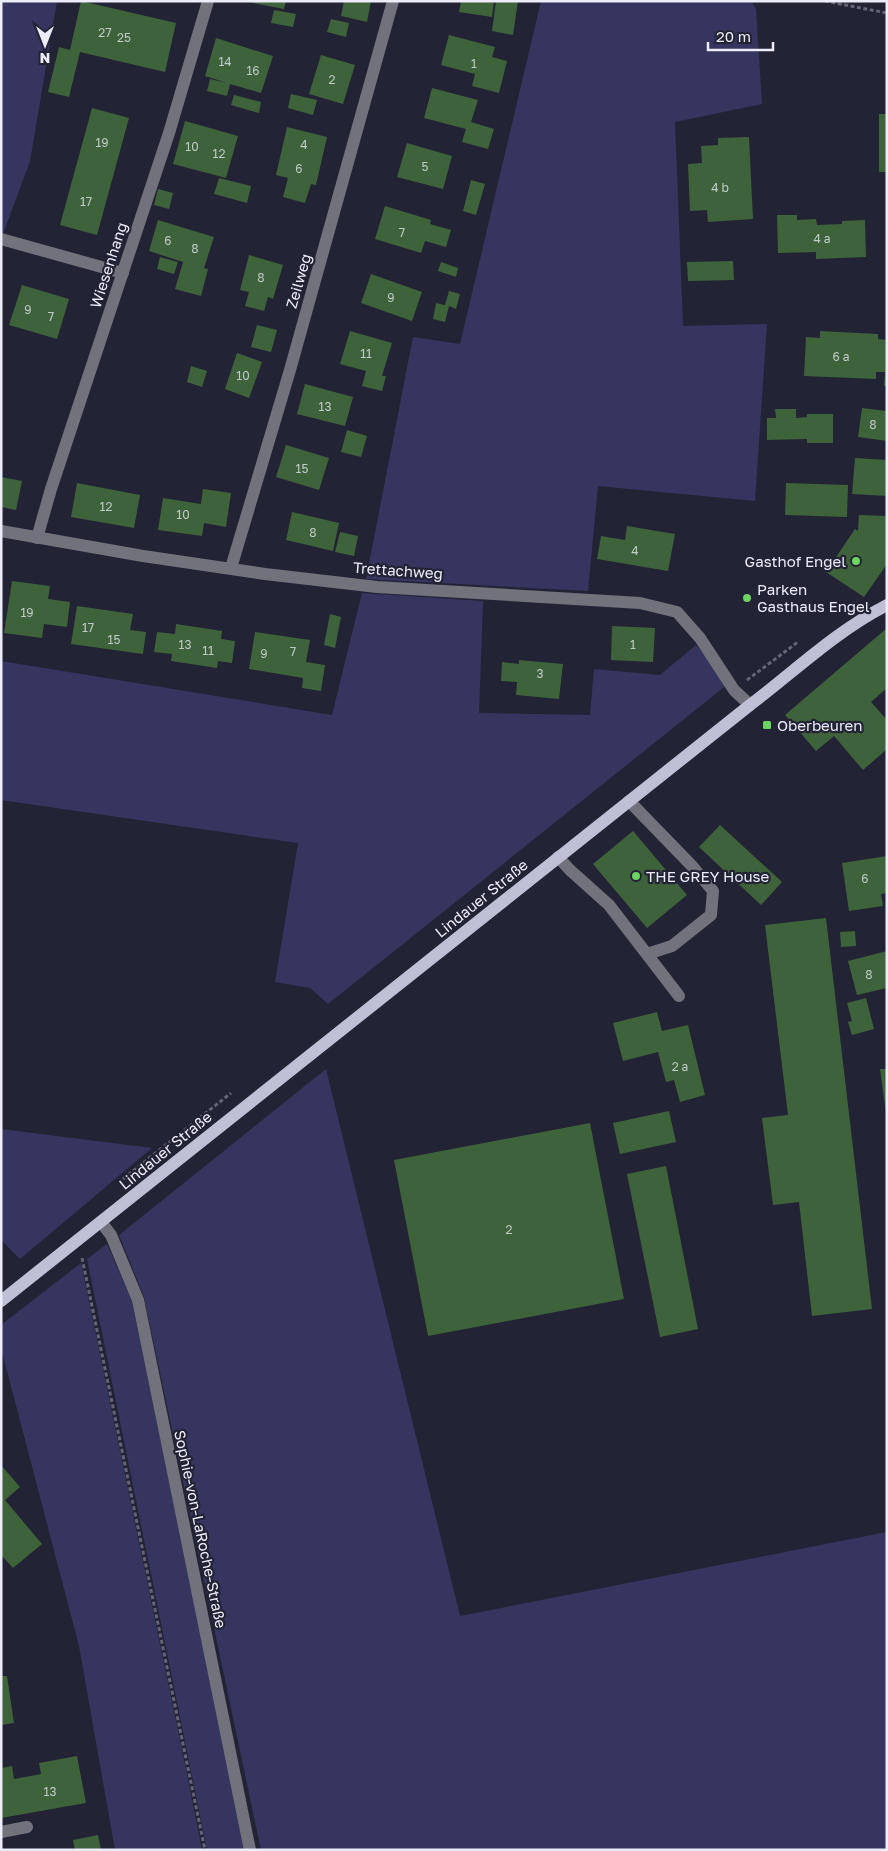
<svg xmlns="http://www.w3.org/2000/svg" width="888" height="1851" font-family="'Golos Text',sans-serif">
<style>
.green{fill:#36355f}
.building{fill:#3e6239}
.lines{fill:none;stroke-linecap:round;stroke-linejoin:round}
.path{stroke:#646476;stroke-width:3;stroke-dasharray:4 2.5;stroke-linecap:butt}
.minor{stroke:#72727d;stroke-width:12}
.major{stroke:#bfc0d6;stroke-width:12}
.poi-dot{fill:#6dd361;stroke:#232336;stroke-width:2}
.labels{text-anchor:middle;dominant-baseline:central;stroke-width:4.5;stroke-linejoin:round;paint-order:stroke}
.number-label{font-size:12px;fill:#c0caca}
.street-label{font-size:15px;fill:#ececfa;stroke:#232336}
.poi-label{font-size:15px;fill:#ececfa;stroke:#232336;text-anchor:start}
</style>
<rect width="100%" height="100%" fill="#232336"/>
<g class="green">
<path d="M 1,1 L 57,1 L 30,161 L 2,237 Z"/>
<path d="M 541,1 L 751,1 L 756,9 L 762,104 L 675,122 L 683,326 L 767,324 L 755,501 L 598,486 L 588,591 L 366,579 L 413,337 L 460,344 Z"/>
<path d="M 362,593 L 483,601 L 479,713 L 590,715 L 594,669 L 660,675 L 696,645 L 728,684 L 328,1004 L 310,988 L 275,982 L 298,843 L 1,800 L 1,661 L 332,715 Z"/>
<path d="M 326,1069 L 460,1616 L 887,1532 L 887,1850 L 261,1850 L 144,1297 L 119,1235 Z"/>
<path d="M 1,1129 L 152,1148 L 20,1259 L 1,1240 Z"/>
<path d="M 107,1244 L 132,1301 L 245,1850 L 207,1850 L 87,1259 Z"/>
<path d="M 81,1263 L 186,1769 L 202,1850 L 115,1850 L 79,1646 L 1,1348 L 1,1325 Z"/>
</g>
<g class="building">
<path d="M 81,1 L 176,23 L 165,72 L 80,52 L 69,97 L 48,92 L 59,47 L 70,50 Z"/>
<path d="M 243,1 L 286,1 L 284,9 Z"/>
<path d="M 344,1 L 371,1 L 367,22 L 341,16 Z"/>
<path d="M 461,1 L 494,1 L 492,17 L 459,12 Z"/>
<path d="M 496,1 L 518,1 L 513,35 L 492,31 Z"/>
<path d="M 274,10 L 296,14 L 293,27 L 271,23 Z"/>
<path d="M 331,19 L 349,23 L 346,37 L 327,32 Z"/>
<path d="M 449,35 L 495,47 L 492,57 L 507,61 L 499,93 L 472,86 L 475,74 L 441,65 Z"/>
<path d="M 216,38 L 273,56 L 261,93 L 230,84 L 227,96 L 207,91 L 210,79 L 227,83 L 205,76 Z"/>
<path d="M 321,55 L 355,65 L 343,104 L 309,94 Z"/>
<path d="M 432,88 L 478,100 L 471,122 L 494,129 L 488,149 L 462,142 L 466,129 L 424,118 Z"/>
<path d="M 291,94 L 317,100 L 313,115 L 288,108 Z"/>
<path d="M 234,95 L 261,102 L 259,113 L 231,105 Z"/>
<path d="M 92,108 L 129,118 L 97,235 L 60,225 Z"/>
<rect x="879" y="114" width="8" height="58"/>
<path d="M 185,121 L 238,136 L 226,178 L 173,164 Z"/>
<path d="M 287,127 L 327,137 L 316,185 L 311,184 L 305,203 L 283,197 L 288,178 L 276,175 Z"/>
<path d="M 749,137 L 753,219 L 708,222 L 707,210 L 690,211 L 688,164 L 702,163 L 701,146 L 718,145 L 718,138 Z"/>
<path d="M 407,143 L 452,156 L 443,189 L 397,177 Z"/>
<path d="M 219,178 L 251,186 L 247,203 L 214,194 Z"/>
<path d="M 471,180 L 485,184 L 476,215 L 463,211 Z"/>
<path d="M 158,189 L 173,193 L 169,209 L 154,205 Z"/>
<path d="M 385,206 L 431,220 L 430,224 L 451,230 L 446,247 L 425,241 L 421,253 L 375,239 Z"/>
<path d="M 777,215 L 797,215 L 797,220 L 816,219 L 817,225 L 842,224 L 842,221 L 865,220 L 866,257 L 816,259 L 816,252 L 778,253 Z"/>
<path d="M 158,220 L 214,237 L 204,268 L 208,269 L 201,296 L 175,289 L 183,262 L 149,251 Z"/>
<path d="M 249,255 L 283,265 L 273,299 L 268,297 L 264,311 L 245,306 L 249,292 L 240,290 Z"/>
<path d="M 160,257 L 178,262 L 174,274 L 157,269 Z"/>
<path d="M 733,261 L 734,280 L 688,281 L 687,262 Z"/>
<path d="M 441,262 L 458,268 L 456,277 L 438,271 Z"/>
<path d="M 371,274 L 422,292 L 412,321 L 361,303 Z"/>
<path d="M 22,285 L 69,299 L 57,339 L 9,325 Z"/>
<path d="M 449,291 L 460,294 L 456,309 L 449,306 L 445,322 L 433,319 L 436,303 L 445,305 Z"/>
<path d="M 257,325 L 277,330 L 271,352 L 251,347 Z"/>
<path d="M 350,331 L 392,343 L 382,376 L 386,376 L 382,391 L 362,386 L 366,371 L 340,364 Z"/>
<path d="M 820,331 L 878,334 L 878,339 L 887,340 L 887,386 L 884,386 L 885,372 L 876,372 L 876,379 L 804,376 L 806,337 L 820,338 Z"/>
<path d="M 237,353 L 262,362 L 249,398 L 225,389 Z"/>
<path d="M 191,366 L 207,371 L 202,387 L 187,382 Z"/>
<path d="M 305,384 L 353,397 L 345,426 L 297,414 Z"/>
<path d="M 862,408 L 887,411 L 887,441 L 858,437 Z"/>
<path d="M 775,409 L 796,409 L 796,418 L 807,417 L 807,414 L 833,414 L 833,443 L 807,443 L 807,439 L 767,440 L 767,418 L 776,418 Z"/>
<path d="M 347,430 L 367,436 L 361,457 L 341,452 Z"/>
<path d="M 286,445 L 329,458 L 319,490 L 276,477 Z"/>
<path d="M 855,458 L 887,460 L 887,496 L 852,494 Z"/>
<path d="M 1,477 L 22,481 L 16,510 L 1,507 Z"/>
<path d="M 77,483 L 140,495 L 134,528 L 71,517 Z"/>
<path d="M 786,483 L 848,485 L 847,517 L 785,515 Z"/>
<path d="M 203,489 L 231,493 L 226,527 L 204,523 L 202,536 L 158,530 L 163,498 L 201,504 Z"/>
<path d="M 292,512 L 339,523 L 333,551 L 286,540 Z"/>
<path d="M 859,515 L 887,516 L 887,564 L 864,597 L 826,572 L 855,529 L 858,531 Z"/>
<path d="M 627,526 L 675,534 L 668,571 L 597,559 L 601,536 L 625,540 Z"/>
<path d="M 340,532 L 358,536 L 354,556 L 335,552 Z"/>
<path d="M 12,581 L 50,586 L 48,599 L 70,602 L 67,627 L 44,624 L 42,638 L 4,633 Z"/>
<path d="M 77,606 L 133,614 L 130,630 L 146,632 L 143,654 L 71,644 Z"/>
<path d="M 330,614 L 341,617 L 335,648 L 324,645 Z"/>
<path d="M 176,624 L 222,631 L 221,639 L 235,641 L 232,663 L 218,661 L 217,668 L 171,661 L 172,654 L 154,652 L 157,632 L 175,634 Z"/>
<path d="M 612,626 L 655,628 L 653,662 L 611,660 Z"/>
<path d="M 887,628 L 887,688 L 871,702 L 887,720 L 887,749 L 863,770 L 834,736 L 816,751 L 785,715 Z"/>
<path d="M 255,632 L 310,640 L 306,662 L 325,665 L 321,691 L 302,688 L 303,678 L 249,669 Z"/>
<path d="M 519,660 L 563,664 L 559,699 L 516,695 L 517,682 L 501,681 L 502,662 L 519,664 Z"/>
<path d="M 720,825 L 782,882 L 761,905 L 699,847 Z"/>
<path d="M 633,831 L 687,895 L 647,928 L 593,864 Z"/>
<path d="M 887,856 L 887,893 L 881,894 L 883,906 L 849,911 L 842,863 Z"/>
<path d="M 826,918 L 872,1309 L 812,1316 L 799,1202 L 773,1205 L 762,1118 L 788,1115 L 765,925 Z"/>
<path d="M 855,931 L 856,946 L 841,947 L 840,932 Z"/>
<path d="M 887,951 L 887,988 L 857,995 L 848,961 Z"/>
<path d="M 866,998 L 874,1029 L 852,1035 L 848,1022 L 852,1021 L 847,1003 Z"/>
<path d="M 657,1012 L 662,1031 L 688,1025 L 705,1095 L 680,1102 L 674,1080 L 666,1082 L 658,1052 L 623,1061 L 613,1023 Z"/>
<path d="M 880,1069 L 887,1069 L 887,1113 L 886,1113 Z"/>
<path d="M 669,1111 L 676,1142 L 620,1154 L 613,1123 Z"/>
<path d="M 590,1123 L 624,1299 L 428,1336 L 394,1160 Z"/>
<path d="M 666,1166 L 698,1329 L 660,1337 L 627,1174 Z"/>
<path d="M 1,1465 L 20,1487 L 5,1500 L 42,1544 L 13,1568 L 1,1555 Z"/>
<path d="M 1,1676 L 7,1676 L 14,1723 L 1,1725 Z"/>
<path d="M 77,1756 L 86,1803 L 1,1818 L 1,1768 L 12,1766 L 14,1779 L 41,1774 L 39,1763 Z"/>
<path d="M 98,1835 L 101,1850 L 75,1850 L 73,1840 Z"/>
</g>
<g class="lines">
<g class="path">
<path d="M 825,1 L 887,13"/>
<path d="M 747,680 L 798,642"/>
<path d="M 123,1179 L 231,1093"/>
<path d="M 82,1258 L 205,1850"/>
</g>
<g class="minor">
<path d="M 1,239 L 123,273"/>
<path d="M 1,531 L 143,556 L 265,574 L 377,587 L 640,603 L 677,612 L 700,638 L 734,690 L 750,705"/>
<path d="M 37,538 L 51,489 L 169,133 L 208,1"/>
<path d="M 231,568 L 290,370 L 393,1"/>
<path d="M 629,801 L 693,867 L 713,891 L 711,915 L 672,946 L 647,954"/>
<path d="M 558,857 L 570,870 L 609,905 L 679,996"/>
<path d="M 101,1222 L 111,1235 L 138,1300 L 250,1850"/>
<path d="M 1,1832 L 27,1827"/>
</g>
<path class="major" d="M 1,1301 L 750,705 C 795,671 836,631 887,605"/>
</g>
<g class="poi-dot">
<circle cx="856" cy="561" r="5"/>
<circle cx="747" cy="598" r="5"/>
<rect x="762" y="720" width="10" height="10" rx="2.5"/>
<circle cx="636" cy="876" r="5"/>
</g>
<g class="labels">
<g class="number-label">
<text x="105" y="32">27</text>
<text x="124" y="37">25</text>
<text x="225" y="61">14</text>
<text x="474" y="63">1</text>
<text x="253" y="70">16</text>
<text x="332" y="79">2</text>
<text x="102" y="142">19</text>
<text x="304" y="144">4</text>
<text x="192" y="146">10</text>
<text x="219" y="153">12</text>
<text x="425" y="166">5</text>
<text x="299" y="168">6</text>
<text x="720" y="187">4 b</text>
<text x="86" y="201">17</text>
<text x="402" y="232">7</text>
<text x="822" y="238">4 a</text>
<text x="168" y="240">6</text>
<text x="195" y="248">8</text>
<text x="261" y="277">8</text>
<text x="391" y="297">9</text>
<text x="28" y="309">9</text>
<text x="51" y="316">7</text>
<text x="366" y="353">11</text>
<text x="841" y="356">6 a</text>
<text x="243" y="375">10</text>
<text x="325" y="406">13</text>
<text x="873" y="424">8</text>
<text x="302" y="468">15</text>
<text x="106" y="506">12</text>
<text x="183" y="514">10</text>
<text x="313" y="532">8</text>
<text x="635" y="550">4</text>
<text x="27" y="612">19</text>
<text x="88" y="627">17</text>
<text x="114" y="639">15</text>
<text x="185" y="644">13</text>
<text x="633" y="644">1</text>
<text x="208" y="650">11</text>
<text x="293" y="651">7</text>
<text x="264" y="653">9</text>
<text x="540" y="673">3</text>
<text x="865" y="878">6</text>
<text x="869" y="974">8</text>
<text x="680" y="1066">2 a</text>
<text x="509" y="1229">2</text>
<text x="50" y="1791">13</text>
</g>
<g class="street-label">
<text transform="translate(108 265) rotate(-72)">Wiesenhang</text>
<text transform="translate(298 281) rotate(-74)">Zeilweg</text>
<text transform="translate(398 570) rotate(4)">Trettachweg</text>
<text transform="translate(481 898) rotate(-39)">Lindauer Straße</text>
<text transform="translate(165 1150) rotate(-39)">Lindauer Straße</text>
<text transform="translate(201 1529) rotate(78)">Sophie-von-LaRoche-Straße</text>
</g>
<g class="poi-label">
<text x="846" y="561" text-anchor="end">Gasthof Engel</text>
<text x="757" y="589">Parken<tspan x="757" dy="17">Gasthaus Engel</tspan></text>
<text x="777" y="725">Oberbeuren</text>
<text x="646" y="876">THE GREY House</text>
</g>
</g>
<rect width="888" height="1851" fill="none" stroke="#ececfa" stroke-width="5"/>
<g transform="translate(45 45) rotate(180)" stroke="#232336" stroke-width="4" paint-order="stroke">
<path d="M0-4L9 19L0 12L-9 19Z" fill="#ececfa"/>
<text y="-8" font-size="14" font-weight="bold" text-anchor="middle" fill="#ececfa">N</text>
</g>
<path d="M708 42v8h65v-8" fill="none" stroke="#ececfa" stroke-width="2.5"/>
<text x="716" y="42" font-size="15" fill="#ececfa" stroke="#232336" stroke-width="4" paint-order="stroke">20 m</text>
</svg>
